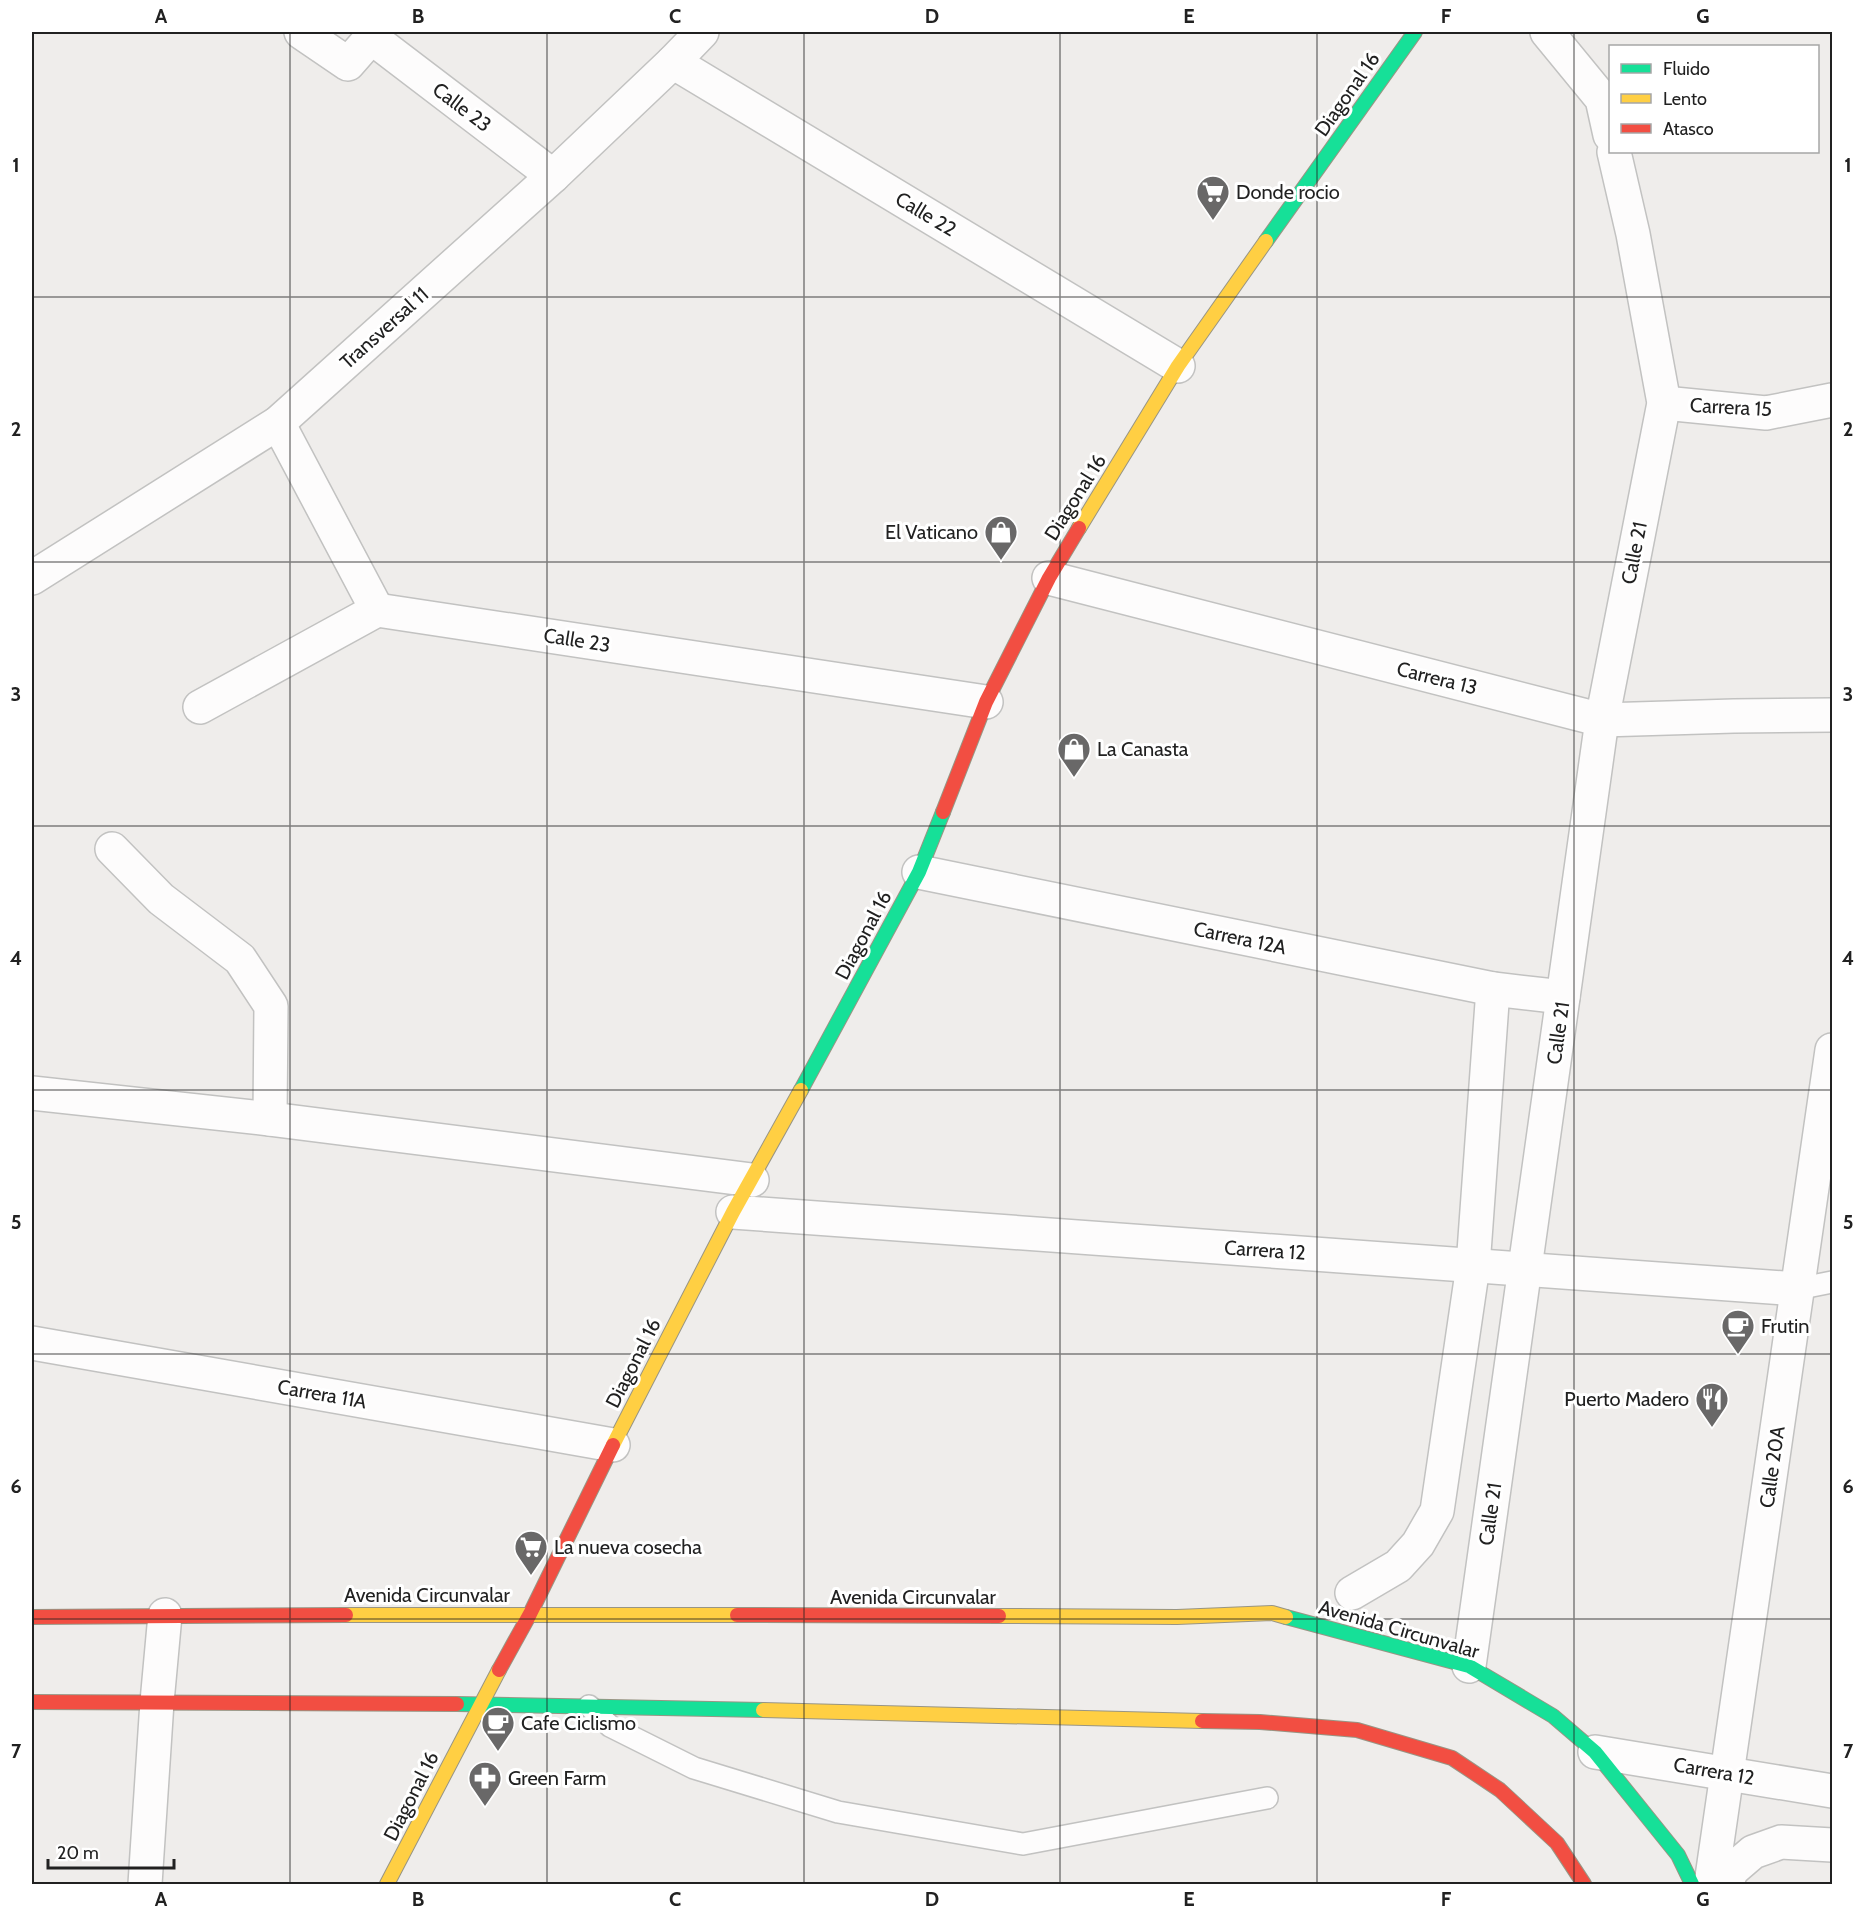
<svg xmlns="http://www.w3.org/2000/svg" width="1864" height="1916" font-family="Cabin,sans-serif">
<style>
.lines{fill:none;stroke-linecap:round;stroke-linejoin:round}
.lane-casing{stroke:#c2c2c1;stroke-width:24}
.street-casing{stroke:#c2c2c1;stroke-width:36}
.fast-casing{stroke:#989584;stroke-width:16}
.slow-casing{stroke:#989584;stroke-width:16}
.jam-casing{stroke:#989584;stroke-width:16}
.lane{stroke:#fdfcfc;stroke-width:21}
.street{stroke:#fdfcfc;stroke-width:33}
.fast{stroke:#16e098;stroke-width:14}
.slow{stroke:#ffcf43;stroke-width:14}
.jam{stroke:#f24e42;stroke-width:14}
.grid{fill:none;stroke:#212121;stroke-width:1.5;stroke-opacity:0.55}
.labels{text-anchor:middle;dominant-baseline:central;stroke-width:6;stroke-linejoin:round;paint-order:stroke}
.street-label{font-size:20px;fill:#212121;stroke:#fff}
.poi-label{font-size:20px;fill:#212121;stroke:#fff;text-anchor:start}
.neatline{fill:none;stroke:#212121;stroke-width:2}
.grid-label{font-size:20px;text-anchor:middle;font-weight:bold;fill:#212121}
</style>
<rect width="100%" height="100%" fill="#efedeb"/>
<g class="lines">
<defs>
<g id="lane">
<path d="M 1797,1289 L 1832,1282"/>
<path d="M 589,1706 L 610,1726 L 694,1768 L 838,1812 L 1023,1844 L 1267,1798"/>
</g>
<g id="street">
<path d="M 301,32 L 348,64 L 376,32"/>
<path d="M 1547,32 L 1602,99 L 1610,135"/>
<path d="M 372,38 L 553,176"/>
<path d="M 673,62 L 1178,366"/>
<path d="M 1664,403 L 1766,413 L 1832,400"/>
<path d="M 278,423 L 377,610"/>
<path d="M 32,578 L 278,423 L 553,176 L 673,62 L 702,32"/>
<path d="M 1049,578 L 1602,720 L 1734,716 L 1832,715"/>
<path d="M 377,610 L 986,702"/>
<path d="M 200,707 L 377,610"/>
<path d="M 112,849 L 161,899 L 240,959 L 271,1006 L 270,1119"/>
<path d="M 919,872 L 1493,989 L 1563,997"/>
<path d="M 32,1093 L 270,1119 L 752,1180"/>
<path d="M 733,1212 L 1797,1289"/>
<path d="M 32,1343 L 613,1445"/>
<path d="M 1352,1593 L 1398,1566 L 1418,1544 L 1437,1511 L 1473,1266 L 1493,989"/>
<path d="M 1469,1666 L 1602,720 L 1664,403 L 1633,234 L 1614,152"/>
<path d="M 1595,1752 L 1832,1791"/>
<path d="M 145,1884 L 157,1702 L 165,1615"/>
<path d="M 1711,1884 L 1832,1050"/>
<path d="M 1726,1884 L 1732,1870 L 1753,1852 L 1781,1842 L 1832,1845"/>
</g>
<g id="fast">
<path d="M 1266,241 L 1415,32"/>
<path d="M 801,1090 L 919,872 L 943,812"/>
<path d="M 1286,1617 L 1469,1666 L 1553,1716 L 1595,1752 L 1678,1855 L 1692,1884"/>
<path d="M 457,1704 L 763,1710"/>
</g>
<g id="slow">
<path d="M 1079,528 L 1178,366 L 1266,241"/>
<path d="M 613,1445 L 733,1212 L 801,1090"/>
<path d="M 346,1615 L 737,1615"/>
<path d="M 999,1616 L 1177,1617 L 1272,1613 L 1286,1617"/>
<path d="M 763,1710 L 1202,1721"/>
<path d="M 387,1884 L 499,1670"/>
</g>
<g id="jam">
<path d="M 943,812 L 986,702 L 1049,578 L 1079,528"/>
<path d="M 737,1615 L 999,1616"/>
<path d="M 32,1617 L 346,1615"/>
<path d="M 499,1670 L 530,1614 L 613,1445"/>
<path d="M 32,1702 L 457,1704"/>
<path d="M 1202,1721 L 1260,1722 L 1357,1730 L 1452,1758 L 1500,1790 L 1557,1843 L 1584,1884"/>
</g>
</defs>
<use href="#lane" class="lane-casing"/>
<use href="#street" class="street-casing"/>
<use href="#fast" class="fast-casing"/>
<use href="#slow" class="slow-casing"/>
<use href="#jam" class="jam-casing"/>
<use href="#lane" class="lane"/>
<use href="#street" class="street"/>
<use href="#fast" class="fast"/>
<use href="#slow" class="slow"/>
<use href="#jam" class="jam"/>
</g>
<path class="grid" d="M 290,32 L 290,1884M 547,32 L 547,1884M 804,32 L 804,1884M 1060,32 L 1060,1884M 1317,32 L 1317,1884M 1574,32 L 1574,1884M 32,297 L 1832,297M 32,562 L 1832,562M 32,826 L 1832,826M 32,1090 L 1832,1090M 32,1354 L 1832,1354M 32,1619 L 1832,1619"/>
<defs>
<symbol id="supermarket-pin" viewBox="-11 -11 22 30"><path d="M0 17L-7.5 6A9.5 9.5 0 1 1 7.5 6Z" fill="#696868" stroke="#fff"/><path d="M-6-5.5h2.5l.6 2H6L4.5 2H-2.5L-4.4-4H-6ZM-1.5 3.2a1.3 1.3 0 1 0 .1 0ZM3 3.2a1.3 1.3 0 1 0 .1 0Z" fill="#fff"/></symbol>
<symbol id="shop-pin" viewBox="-11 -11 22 30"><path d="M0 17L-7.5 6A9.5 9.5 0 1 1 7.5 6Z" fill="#696868" stroke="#fff"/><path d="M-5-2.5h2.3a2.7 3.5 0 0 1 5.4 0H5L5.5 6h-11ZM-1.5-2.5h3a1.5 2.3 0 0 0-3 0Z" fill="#fff"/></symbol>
<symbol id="cafe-pin" viewBox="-11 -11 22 30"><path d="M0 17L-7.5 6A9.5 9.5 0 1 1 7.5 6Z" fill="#696868" stroke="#fff"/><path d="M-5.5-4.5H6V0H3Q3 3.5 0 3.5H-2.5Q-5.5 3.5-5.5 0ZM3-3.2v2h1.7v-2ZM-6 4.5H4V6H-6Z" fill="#fff"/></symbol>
<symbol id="restaurant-pin" viewBox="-11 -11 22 30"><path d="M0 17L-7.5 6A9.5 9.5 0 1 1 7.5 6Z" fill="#696868" stroke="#fff"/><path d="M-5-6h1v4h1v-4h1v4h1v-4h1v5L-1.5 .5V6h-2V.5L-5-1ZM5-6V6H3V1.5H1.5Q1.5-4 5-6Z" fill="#fff"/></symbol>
<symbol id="pharmacy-pin" viewBox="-11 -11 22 30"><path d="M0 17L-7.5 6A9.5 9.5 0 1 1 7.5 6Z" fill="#696868" stroke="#fff"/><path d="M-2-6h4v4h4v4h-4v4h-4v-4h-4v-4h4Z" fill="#fff"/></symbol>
</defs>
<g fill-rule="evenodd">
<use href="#supermarket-pin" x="1194" y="173" width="38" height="52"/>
<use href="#shop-pin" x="982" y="513" width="38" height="52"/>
<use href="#shop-pin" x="1055" y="730" width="38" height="52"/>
<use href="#cafe-pin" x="1719" y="1307" width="38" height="52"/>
<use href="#restaurant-pin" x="1693" y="1380" width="38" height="52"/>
<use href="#supermarket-pin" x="512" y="1528" width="38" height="52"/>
<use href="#cafe-pin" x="479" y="1704" width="38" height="52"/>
<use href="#pharmacy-pin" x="466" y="1759" width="38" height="52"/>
</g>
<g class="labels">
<g class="street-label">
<text transform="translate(1347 94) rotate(-55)">Diagonal 16</text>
<text transform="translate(462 107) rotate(37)">Calle 23</text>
<text transform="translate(926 214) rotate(31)">Calle 22</text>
<text transform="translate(384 328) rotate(-42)">Transversal 11</text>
<text transform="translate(1731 407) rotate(3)">Carrera 15</text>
<text transform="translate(1075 497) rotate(-58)">Diagonal 16</text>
<text transform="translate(1634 553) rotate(-79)">Calle 21</text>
<text transform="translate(577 640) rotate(9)">Calle 23</text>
<text transform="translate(1437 678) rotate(14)">Carrera 13</text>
<text transform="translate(863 935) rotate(-62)">Diagonal 16</text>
<text transform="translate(1240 938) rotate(12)">Carrera 12A</text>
<text transform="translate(1558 1033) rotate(-82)">Calle 21</text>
<text transform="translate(1265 1250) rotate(4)">Carrera 12</text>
<text transform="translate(633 1363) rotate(-63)">Diagonal 16</text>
<text transform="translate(322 1394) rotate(10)">Carrera 11A</text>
<text transform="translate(1772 1467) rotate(-82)">Calle 20A</text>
<text transform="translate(1490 1514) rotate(-82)">Calle 21</text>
<text x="427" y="1595">Avenida Circunvalar</text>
<text x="913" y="1597">Avenida Circunvalar</text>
<text transform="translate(1399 1629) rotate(16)">Avenida Circunvalar</text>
<text transform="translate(1714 1771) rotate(10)">Carrera 12</text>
<text transform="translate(411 1796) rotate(-63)">Diagonal 16</text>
</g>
<g class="poi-label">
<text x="1236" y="192">Donde rocio</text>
<text x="978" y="532" text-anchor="end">El Vaticano</text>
<text x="1097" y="749">La Canasta</text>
<text x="1761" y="1326">Frutin</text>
<text x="1689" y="1399" text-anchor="end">Puerto Madero</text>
<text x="554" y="1547">La nueva cosecha</text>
<text x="521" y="1723">Cafe Ciclismo</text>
<text x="508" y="1778">Green Farm</text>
</g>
</g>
<rect width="1864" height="1916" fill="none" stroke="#ffffff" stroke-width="66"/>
<rect x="1609" y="45" width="210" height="108" fill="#ffffff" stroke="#a6a6a6" stroke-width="1.5"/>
<rect x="1621" y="64" width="30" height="9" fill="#16e098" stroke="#a6a6a6" stroke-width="1.5"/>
<text x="1663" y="75" font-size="18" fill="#212121">Fluido</text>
<rect x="1621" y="94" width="30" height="9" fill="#ffcf43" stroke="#a6a6a6" stroke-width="1.5"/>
<text x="1663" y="105" font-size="18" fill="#212121">Lento</text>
<rect x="1621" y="124" width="30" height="9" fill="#f24e42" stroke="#a6a6a6" stroke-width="1.5"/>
<text x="1663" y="135" font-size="18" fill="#212121">Atasco</text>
<path d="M48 1859v9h126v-9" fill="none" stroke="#212121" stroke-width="3"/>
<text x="57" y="1859" font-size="18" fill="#212121" stroke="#ffffff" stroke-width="4.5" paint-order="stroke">20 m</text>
<rect x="33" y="33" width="1798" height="1850" class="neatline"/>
<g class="grid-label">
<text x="161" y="23">A</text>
<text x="418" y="23">B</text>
<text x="675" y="23">C</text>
<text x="932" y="23">D</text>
<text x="1189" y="23">E</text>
<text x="1446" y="23">F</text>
<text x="1703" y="23">G</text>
<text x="16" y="172">1</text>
<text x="1848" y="172">1</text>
<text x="16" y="436">2</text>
<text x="1848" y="436">2</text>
<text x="16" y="701">3</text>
<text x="1848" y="701">3</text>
<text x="16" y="965">4</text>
<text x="1848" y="965">4</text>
<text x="16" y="1229">5</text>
<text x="1848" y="1229">5</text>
<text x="16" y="1493">6</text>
<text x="1848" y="1493">6</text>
<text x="16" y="1758">7</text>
<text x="1848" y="1758">7</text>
<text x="161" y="1906">A</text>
<text x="418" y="1906">B</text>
<text x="675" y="1906">C</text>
<text x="932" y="1906">D</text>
<text x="1189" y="1906">E</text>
<text x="1446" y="1906">F</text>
<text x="1703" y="1906">G</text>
</g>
</svg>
